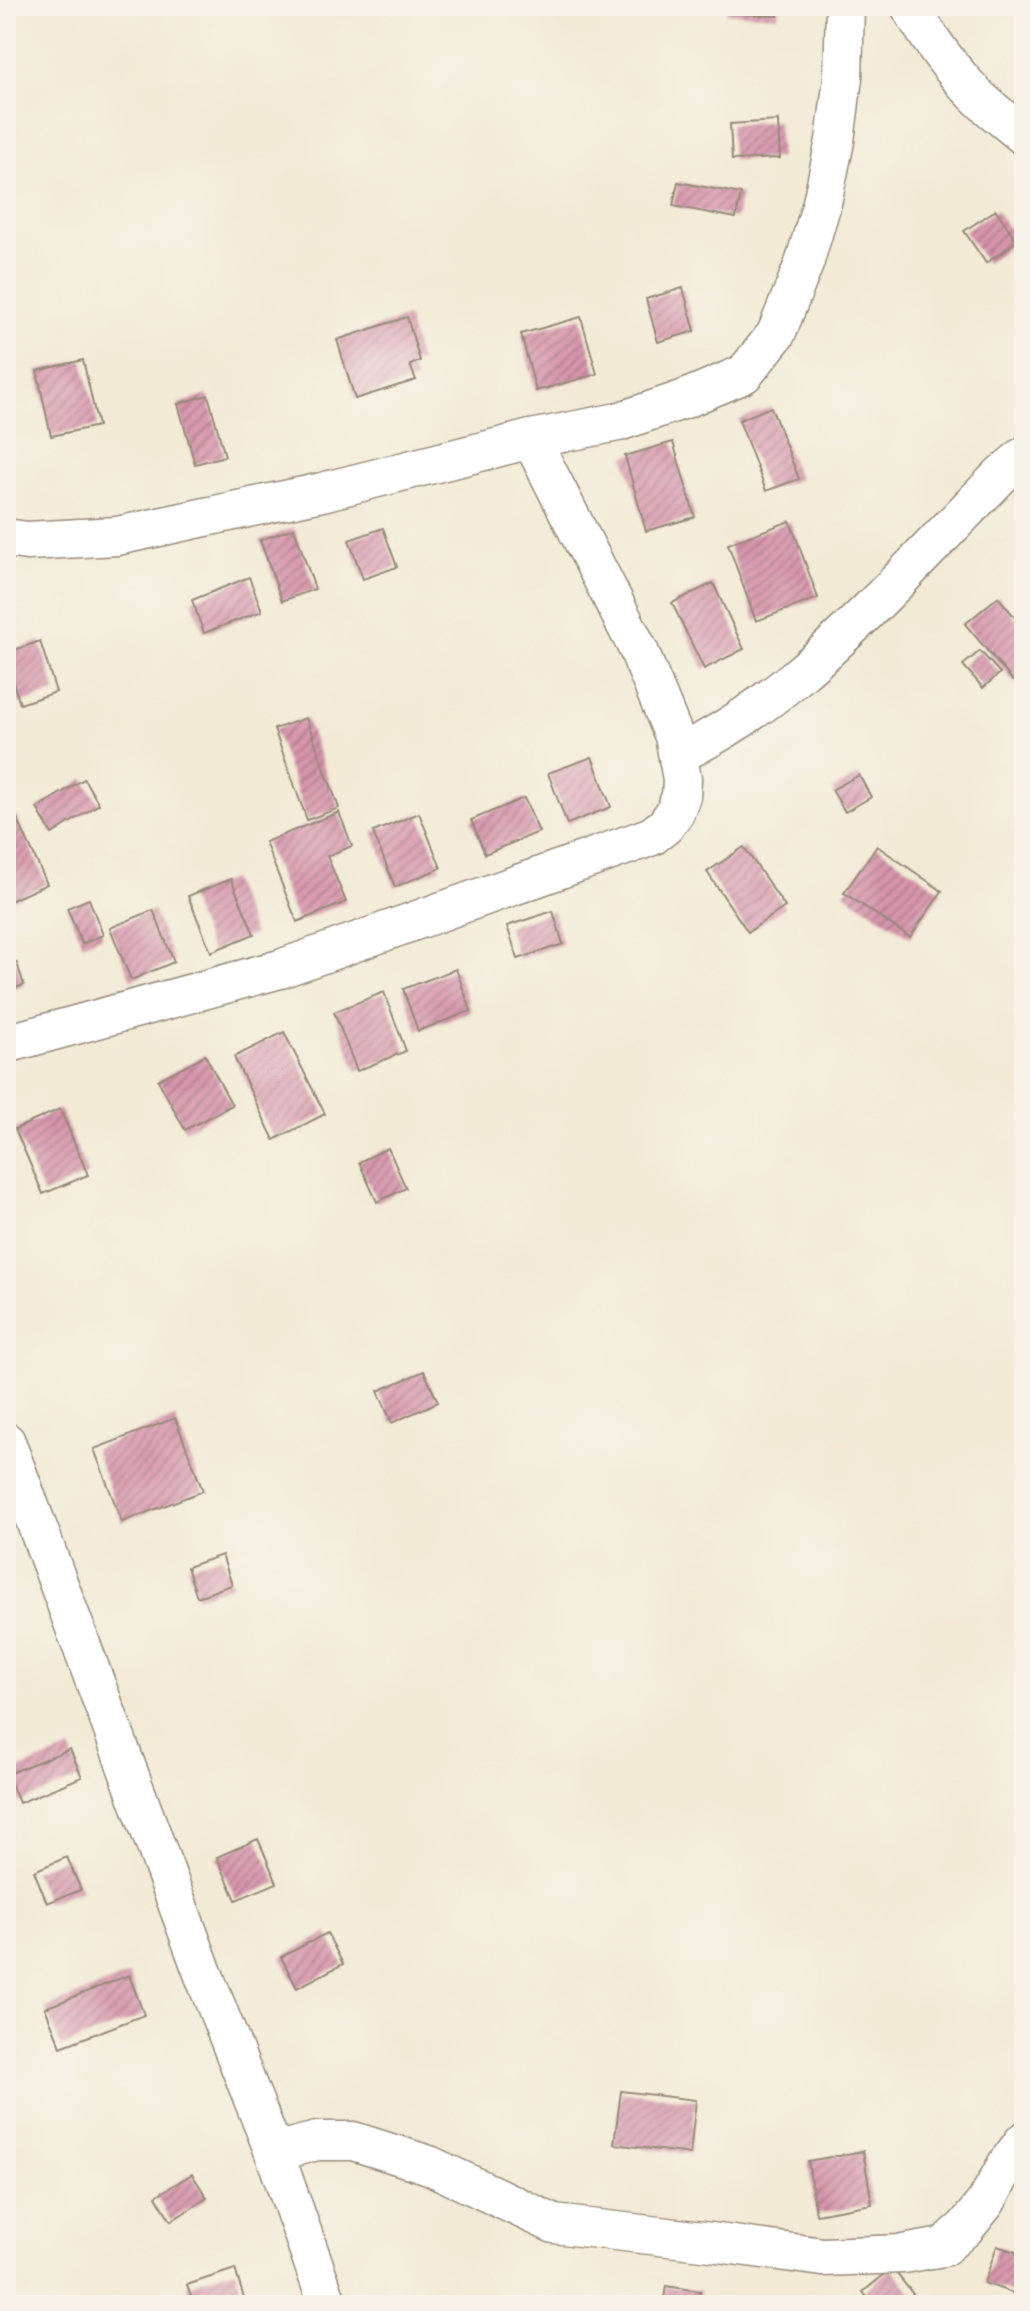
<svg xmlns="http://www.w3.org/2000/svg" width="1030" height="2311" font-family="'Indie Flower',sans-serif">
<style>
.building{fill:url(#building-hatch)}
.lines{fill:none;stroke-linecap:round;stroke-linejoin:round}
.minor-casing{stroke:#968a7a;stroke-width:41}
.minor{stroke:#fff;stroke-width:38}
</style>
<defs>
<pattern id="building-hatch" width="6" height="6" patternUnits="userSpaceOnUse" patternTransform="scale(2)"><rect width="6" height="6" fill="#d694ab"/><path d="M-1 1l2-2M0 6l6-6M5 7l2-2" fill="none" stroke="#af798b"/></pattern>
</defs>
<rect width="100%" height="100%" fill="#f7f3e8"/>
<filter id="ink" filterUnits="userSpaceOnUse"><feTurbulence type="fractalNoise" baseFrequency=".0125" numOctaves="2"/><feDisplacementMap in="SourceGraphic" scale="16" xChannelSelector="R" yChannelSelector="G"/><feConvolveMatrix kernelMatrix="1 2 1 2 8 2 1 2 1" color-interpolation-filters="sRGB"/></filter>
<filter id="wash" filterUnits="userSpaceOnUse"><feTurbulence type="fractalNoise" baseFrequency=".006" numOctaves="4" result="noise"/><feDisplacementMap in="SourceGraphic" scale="32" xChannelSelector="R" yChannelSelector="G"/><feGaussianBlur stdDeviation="1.8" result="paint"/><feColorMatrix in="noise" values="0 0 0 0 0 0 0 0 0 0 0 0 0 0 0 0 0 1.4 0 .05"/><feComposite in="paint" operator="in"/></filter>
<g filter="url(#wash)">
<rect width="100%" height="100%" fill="#f2ead5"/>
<g id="blocks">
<g class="building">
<path d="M 726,6 L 779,6 L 778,16 L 726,13 Z"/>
<path d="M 778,121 L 780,158 L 732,160 L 730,124 Z"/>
<path d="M 678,182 L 741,194 L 736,218 L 673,206 Z"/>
<path d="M 996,210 L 1017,241 L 986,263 L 964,231 Z"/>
<path d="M 683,288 L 695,331 L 658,342 L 646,299 Z"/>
<path d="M 407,317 L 420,361 L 410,365 L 416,380 L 355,399 L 337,340 Z"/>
<path d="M 581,317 L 597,374 L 536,391 L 521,334 Z"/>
<path d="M 83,360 L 98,426 L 51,436 L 37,371 Z"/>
<path d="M 208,395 L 225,456 L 195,464 L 178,404 Z"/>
<path d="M 771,407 L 799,479 L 766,491 L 739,420 Z"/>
<path d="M 673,442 L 695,517 L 646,531 L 625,456 Z"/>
<path d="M 790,521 L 818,598 L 756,621 L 728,544 Z"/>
<path d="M 294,528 L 315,589 L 282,601 L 260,540 Z"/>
<path d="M 383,528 L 397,567 L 363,579 L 349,540 Z"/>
<path d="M 249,577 L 262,611 L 204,633 L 192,600 Z"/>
<path d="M 713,583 L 744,649 L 704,669 L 672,603 Z"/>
<path d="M 998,597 L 1024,628 L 1024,672 L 1013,681 L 965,624 Z"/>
<path d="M 40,641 L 56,692 L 20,704 L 6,661 L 6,653 Z"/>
<path d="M 980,651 L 1000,673 L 983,688 L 963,665 Z"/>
<path d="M 306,718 L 339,808 L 307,820 L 274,729 Z"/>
<path d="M 592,757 L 611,807 L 567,824 L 548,773 Z"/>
<path d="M 859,775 L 871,797 L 845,812 L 832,790 Z"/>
<path d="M 84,779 L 99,804 L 52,834 L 37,808 Z"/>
<path d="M 524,798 L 539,832 L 485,854 L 471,820 Z"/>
<path d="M 339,812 L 352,846 L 327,856 L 346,902 L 297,922 L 265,842 Z"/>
<path d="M 419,813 L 441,868 L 395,887 L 373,832 Z"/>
<path d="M 16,816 L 47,884 L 6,903 L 6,821 Z"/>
<path d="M 877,846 L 942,891 L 910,937 L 844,893 Z"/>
<path d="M 744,847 L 785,907 L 748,932 L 707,872 Z"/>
<path d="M 231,879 L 254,934 L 211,952 L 188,896 Z"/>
<path d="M 89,899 L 103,935 L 82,944 L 67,908 Z"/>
<path d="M 153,910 L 174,962 L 131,980 L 110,928 Z"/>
<path d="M 553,911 L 563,944 L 518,959 L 507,926 Z"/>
<path d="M 17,963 L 24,985 L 6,991 L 6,966 Z"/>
<path d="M 456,969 L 471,1011 L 418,1031 L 403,989 Z"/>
<path d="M 384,992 L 406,1051 L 357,1071 L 334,1012 Z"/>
<path d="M 284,1032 L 325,1114 L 274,1140 L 234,1057 Z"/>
<path d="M 205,1055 L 232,1105 L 185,1130 L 158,1080 Z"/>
<path d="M 60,1109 L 88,1175 L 43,1194 L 15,1129 Z"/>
<path d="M 388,1148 L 406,1188 L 377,1202 L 359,1162 Z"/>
<path d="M 424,1371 L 438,1402 L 392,1423 L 378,1391 Z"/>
<path d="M 175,1418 L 203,1491 L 122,1522 L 94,1449 Z"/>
<path d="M 222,1555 L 232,1585 L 197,1597 L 187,1567 Z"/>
<path d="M 70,1749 L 82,1777 L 19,1803 L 7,1774 Z"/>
<path d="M 258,1839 L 277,1883 L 236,1900 L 217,1857 Z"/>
<path d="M 67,1857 L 81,1890 L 47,1903 L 34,1871 Z"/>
<path d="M 327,1933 L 343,1964 L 297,1988 L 281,1957 Z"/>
<path d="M 129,1975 L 144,2015 L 61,2047 L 45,2008 Z"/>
<path d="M 621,2091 L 696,2100 L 690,2154 L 614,2144 Z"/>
<path d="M 863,2151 L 872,2204 L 816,2214 L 808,2161 Z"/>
<path d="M 192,2174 L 207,2198 L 171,2221 L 156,2196 Z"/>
<path d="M 997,2246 L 1024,2255 L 1024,2297 L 984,2283 Z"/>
<path d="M 892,2268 L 922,2305 L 873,2305 L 863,2292 Z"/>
<path d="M 235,2269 L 246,2305 L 194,2305 L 187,2285 Z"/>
<path d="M 666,2286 L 700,2291 L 698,2305 L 663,2305 Z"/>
</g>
</g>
</g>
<g filter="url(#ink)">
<use href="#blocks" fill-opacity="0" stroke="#968a7a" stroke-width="2"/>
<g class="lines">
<defs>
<g id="minor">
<path d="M 910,6 C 929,39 950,69 977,96 C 991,110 1009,123 1024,136"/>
<path d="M 6,538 L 27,541 L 117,536 L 322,492 L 531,439 L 618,422 L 685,399 L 744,374 L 776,334 L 804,264 L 822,203 L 835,141 L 843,78 L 845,6"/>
<path d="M 678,754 C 764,715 833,647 898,581 C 933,545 967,510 1001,475 L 1024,456"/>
<path d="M 6,1044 L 280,969 L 636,842 L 652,836 L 665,826 L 675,812 L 681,796 L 682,779 L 674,736 L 639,651 L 531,439"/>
<path d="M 6,1442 L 203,1973 L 274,2152 L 328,2305"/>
<path d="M 274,2152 L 317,2141 L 353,2141 L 429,2165 L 554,2224 L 703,2241 L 823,2257 L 903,2254 L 943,2247 L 965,2228 L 986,2202 L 1007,2164 L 1024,2141"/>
</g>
</defs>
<use href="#minor" class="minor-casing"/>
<use href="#minor" class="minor"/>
</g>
</g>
<rect width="1030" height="2311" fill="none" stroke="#f7f3e8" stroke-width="32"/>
</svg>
